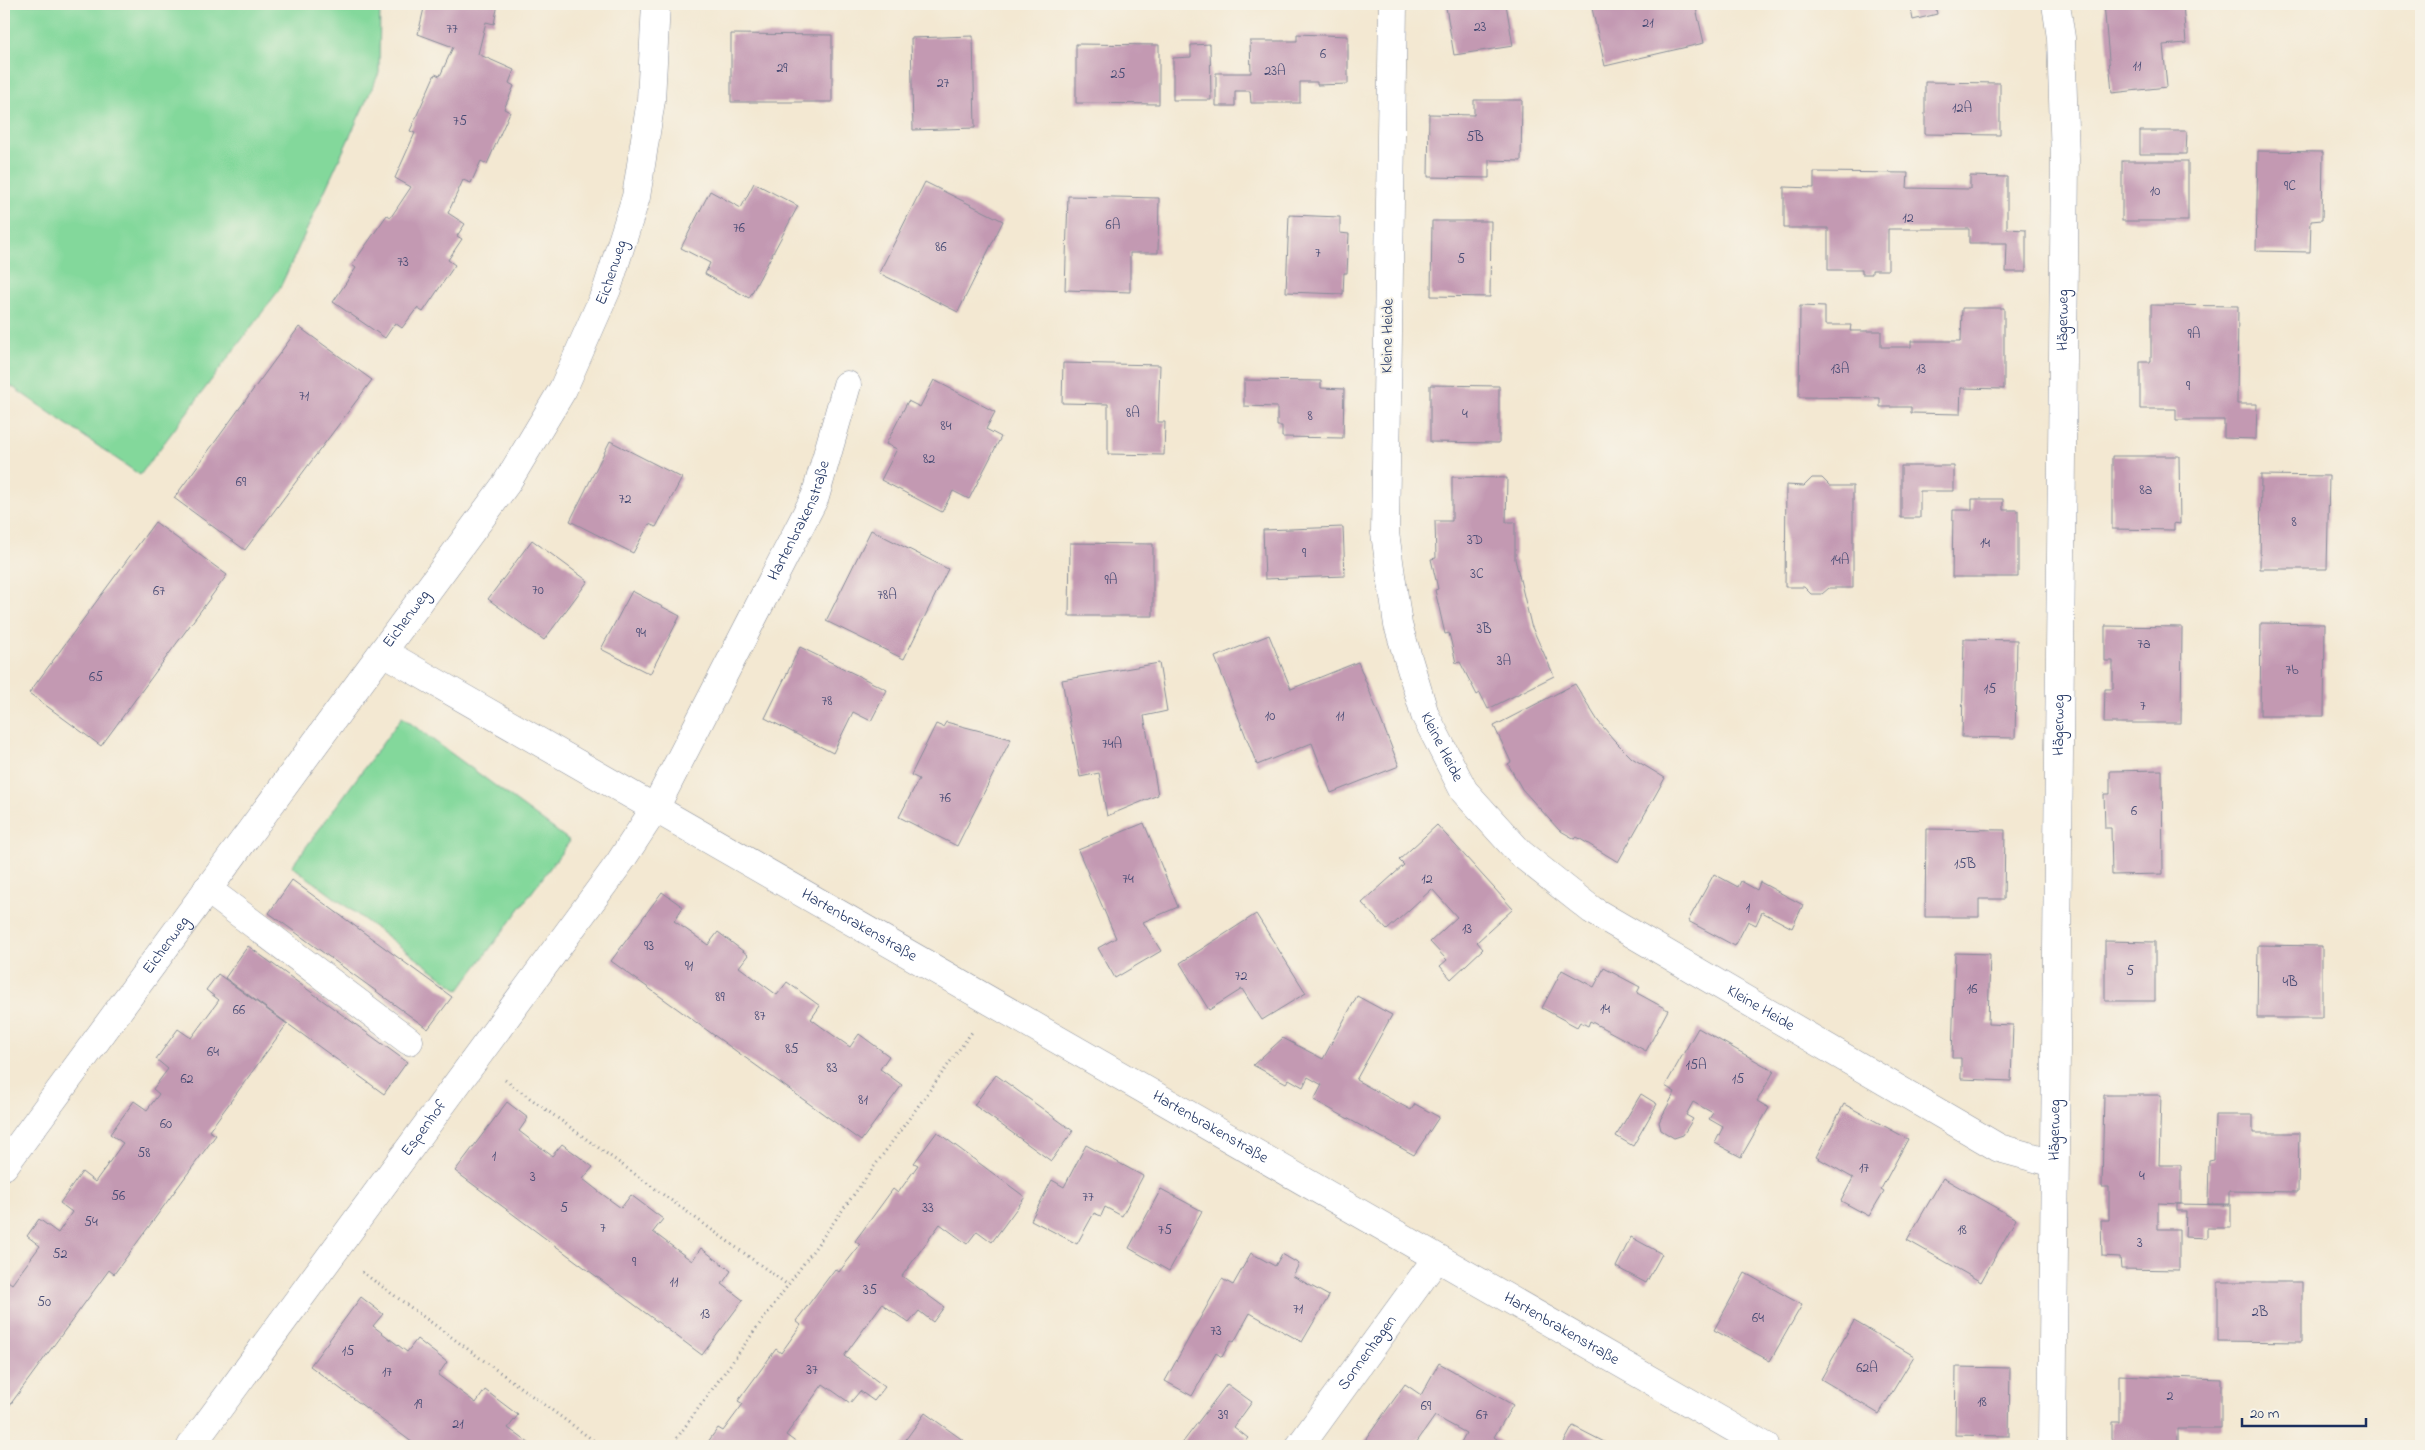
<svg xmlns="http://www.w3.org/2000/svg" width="2425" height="1450" font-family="'Indie Flower',sans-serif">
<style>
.green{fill:#83d89b;stroke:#4f847c}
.building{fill:#c399b2}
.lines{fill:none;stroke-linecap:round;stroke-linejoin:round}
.minor-casing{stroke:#878c98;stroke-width:29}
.path{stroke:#878c98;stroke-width:3;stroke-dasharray:1 4;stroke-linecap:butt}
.minor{stroke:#fff;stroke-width:28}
.labels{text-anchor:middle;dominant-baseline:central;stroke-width:4;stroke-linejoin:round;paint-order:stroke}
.number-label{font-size:14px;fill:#454a73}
.street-label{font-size:16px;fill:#1b2f5e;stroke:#f7f3e8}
</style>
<rect width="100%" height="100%" fill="#f7f3e8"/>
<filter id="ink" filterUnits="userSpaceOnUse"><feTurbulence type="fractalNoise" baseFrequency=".02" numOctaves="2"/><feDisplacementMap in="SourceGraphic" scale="10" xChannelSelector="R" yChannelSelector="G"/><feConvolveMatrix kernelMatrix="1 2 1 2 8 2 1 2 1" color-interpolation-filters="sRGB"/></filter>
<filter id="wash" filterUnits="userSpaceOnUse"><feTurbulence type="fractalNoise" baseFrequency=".0096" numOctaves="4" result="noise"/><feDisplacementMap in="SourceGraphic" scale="20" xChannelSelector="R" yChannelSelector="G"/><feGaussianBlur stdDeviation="1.12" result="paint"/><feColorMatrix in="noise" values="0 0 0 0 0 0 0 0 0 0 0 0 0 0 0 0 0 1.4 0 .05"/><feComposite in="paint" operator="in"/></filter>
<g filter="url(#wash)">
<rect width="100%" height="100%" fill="#f3e8d2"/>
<g class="green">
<path d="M 4,4 L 380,4 L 379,73 L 279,290 L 140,475 L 4,381 Z"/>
<path d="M 402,717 L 570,841 L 459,990 L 292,866 Z"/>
</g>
<g id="blocks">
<g class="building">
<path d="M 425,4 L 498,4 L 494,24 L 486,22 L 478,54 L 514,70 L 509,83 L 514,86 L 504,109 L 510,112 L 487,164 L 481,161 L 471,183 L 463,180 L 448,213 L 465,224 L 457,236 L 462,239 L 448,260 L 455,265 L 423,312 L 417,308 L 402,328 L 395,323 L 385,338 L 333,302 L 356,268 L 352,265 L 387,215 L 391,217 L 411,187 L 395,178 L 415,133 L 410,131 L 435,74 L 440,76 L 453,47 L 418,34 Z"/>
<path d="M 1464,4 L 1506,4 L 1513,46 L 1454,55 L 1446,7 Z"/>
<path d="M 1591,4 L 1695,4 L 1704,43 L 1605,66 Z"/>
<path d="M 1910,4 L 1935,4 L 1937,14 L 1913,20 Z"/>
<path d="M 2104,4 L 2183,4 L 2186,43 L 2163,45 L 2167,87 L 2112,93 Z"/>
<path d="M 731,34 L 832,35 L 832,102 L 731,102 Z"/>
<path d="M 1297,34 L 1348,36 L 1348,84 L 1317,85 L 1317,82 L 1300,82 L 1300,103 L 1251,103 L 1250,91 L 1235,91 L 1235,106 L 1216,106 L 1216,73 L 1251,73 L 1250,41 L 1297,41 Z"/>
<path d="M 973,36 L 975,128 L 913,130 L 911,38 Z"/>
<path d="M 1076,44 L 1159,45 L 1159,104 L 1076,103 Z"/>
<path d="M 1210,44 L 1211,100 L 1173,100 L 1173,58 L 1191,57 L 1191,45 Z"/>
<path d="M 1925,82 L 2000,83 L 2000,135 L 1925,134 Z"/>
<path d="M 1474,100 L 1522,100 L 1521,161 L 1489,160 L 1489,178 L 1428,177 L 1429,114 L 1474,115 Z"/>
<path d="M 2140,131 L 2187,131 L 2186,154 L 2140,154 Z"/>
<path d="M 2258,151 L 2323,152 L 2322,220 L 2311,221 L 2310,252 L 2256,251 Z"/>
<rect x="2122" y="161" width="66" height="60"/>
<path d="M 1814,172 L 1908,173 L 1907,188 L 1970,189 L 1970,176 L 2007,177 L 2007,229 L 2026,230 L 2026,272 L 2006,272 L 2007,243 L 1969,243 L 1969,229 L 1888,229 L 1888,270 L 1872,270 L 1872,274 L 1862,274 L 1862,270 L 1828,270 L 1828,228 L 1784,228 L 1784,187 L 1814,188 Z"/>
<path d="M 925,182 L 1003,221 L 958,312 L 879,273 Z"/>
<path d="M 754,183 L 798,206 L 749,298 L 705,274 L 710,263 L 681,248 L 710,191 L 741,208 Z"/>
<path d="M 1068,196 L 1159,198 L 1158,253 L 1130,253 L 1130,292 L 1065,290 Z"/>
<path d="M 1289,215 L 1340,217 L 1340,233 L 1349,234 L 1347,273 L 1344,273 L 1343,294 L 1286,292 Z"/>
<path d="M 1432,221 L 1491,221 L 1490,297 L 1431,296 Z"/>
<path d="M 2151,305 L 2238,306 L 2237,404 L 2257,404 L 2256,439 L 2224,438 L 2224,420 L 2176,420 L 2176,409 L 2140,409 L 2140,362 L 2151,362 Z"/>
<path d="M 1800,306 L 1825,307 L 1825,325 L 1851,325 L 1850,331 L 1881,331 L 1881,347 L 1911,347 L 1911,341 L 1961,341 L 1962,308 L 2004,308 L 2004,389 L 1961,388 L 1960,414 L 1911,413 L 1911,407 L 1880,407 L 1880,398 L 1799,397 Z"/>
<path d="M 299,327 L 372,380 L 245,550 L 174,498 Z"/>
<path d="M 1063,363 L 1160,365 L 1158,422 L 1165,422 L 1164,455 L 1108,454 L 1108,404 L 1062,403 Z"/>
<path d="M 934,380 L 995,412 L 986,429 L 1001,437 L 969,499 L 953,491 L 942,512 L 881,480 L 897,449 L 886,444 L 908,401 L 920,407 Z"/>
<path d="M 1244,380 L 1321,381 L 1321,388 L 1344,389 L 1343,438 L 1282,437 L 1282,426 L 1277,426 L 1277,407 L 1244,406 Z"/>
<path d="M 1430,385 L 1499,386 L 1499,443 L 1430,442 Z"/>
<path d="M 610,441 L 682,478 L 656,527 L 649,524 L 633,553 L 570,521 Z"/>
<path d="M 2112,456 L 2179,456 L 2180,524 L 2174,523 L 2174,530 L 2112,529 Z"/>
<path d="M 1901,466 L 1954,466 L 1954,491 L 1920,491 L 1920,518 L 1901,518 Z"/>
<path d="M 2261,475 L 2329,476 L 2327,569 L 2260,569 Z"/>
<path d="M 1452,477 L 1507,478 L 1506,522 L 1515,522 L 1515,559 L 1531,625 L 1554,676 L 1488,709 L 1480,693 L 1477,695 L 1460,662 L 1456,663 L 1449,633 L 1445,634 L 1435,590 L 1438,589 L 1431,559 L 1436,558 L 1435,521 L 1452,521 Z"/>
<path d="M 1812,478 L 1822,478 L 1830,486 L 1853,486 L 1853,588 L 1829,588 L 1822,594 L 1811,594 L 1804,587 L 1785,587 L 1786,485 L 1804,486 Z"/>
<path d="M 1972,499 L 2003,499 L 2003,510 L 2018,510 L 2018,577 L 1952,577 L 1953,510 L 1972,510 Z"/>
<path d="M 155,522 L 227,575 L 101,746 L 29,693 Z"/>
<path d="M 1343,527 L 1345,576 L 1265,579 L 1263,530 Z"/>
<path d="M 871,530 L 948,569 L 904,659 L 826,621 Z"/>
<path d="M 532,540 L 588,581 L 544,640 L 488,599 Z"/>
<path d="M 1070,543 L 1153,544 L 1153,616 L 1069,616 Z"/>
<path d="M 632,591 L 680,616 L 650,674 L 601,649 Z"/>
<path d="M 2261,623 L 2325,624 L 2324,716 L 2260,716 Z"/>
<path d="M 2105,626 L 2182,627 L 2181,723 L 2104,723 L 2105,689 L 2113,689 L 2113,661 L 2105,661 Z"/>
<path d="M 1269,635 L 1291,689 L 1358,662 L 1399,766 L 1331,793 L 1312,743 L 1257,765 L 1215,657 Z"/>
<path d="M 1964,639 L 2017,640 L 2015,738 L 1962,737 Z"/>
<path d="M 800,647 L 887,690 L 871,721 L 853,712 L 833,753 L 765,718 Z"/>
<path d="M 1159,663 L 1167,711 L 1144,716 L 1158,795 L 1107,816 L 1099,773 L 1080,777 L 1062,680 Z"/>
<path d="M 1575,684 L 1598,721 L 1614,740 L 1632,758 L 1665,778 L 1618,862 L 1577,837 L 1575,839 L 1559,830 L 1522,789 L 1508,764 L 1511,762 L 1494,726 Z"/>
<path d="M 946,722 L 1011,739 L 957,846 L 899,817 L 919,779 L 911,775 L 936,724 L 943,727 Z"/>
<path d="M 2162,770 L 2163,874 L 2112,875 L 2111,828 L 2105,828 L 2104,794 L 2110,794 L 2110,771 Z"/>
<path d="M 1144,823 L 1178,907 L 1143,922 L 1161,951 L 1115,978 L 1098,948 L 1116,938 L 1078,850 Z"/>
<path d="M 1437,825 L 1513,909 L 1477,942 L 1483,949 L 1451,979 L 1440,966 L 1447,960 L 1430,942 L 1457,917 L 1432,889 L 1387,930 L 1362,903 L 1404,865 L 1399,860 Z"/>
<path d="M 1926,829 L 2005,830 L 2004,899 L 1979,899 L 1979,917 L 1925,917 Z"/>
<path d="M 1714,874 L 1738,887 L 1741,881 L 1757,890 L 1760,882 L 1803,905 L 1792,928 L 1762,912 L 1756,925 L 1748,921 L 1735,946 L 1688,921 Z"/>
<path d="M 292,880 L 452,997 L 428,1029 L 269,913 Z"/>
<path d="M 662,892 L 683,907 L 674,921 L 687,930 L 708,945 L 718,932 L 748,955 L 739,967 L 777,995 L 787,982 L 820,1006 L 811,1019 L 830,1033 L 850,1047 L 859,1034 L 889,1056 L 880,1069 L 902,1085 L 861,1141 L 611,961 Z"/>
<path d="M 1256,914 L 1306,993 L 1262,1020 L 1242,989 L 1209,1010 L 1180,963 Z"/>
<path d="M 2105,941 L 2155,942 L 2155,1001 L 2105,1001 Z"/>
<path d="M 2258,945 L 2322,946 L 2322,1018 L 2257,1018 Z"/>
<path d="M 248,946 L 407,1062 L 384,1094 L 225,978 Z"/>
<path d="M 1955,953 L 1990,954 L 1988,1024 L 2013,1025 L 2011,1081 L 1961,1079 L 1961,1058 L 1952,1058 Z"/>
<path d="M 1604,968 L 1640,987 L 1637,993 L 1668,1010 L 1646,1051 L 1590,1021 L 1588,1026 L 1580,1022 L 1577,1027 L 1542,1008 L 1562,970 L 1594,987 Z"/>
<path d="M 218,974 L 287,1024 L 209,1131 L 216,1135 L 114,1274 L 109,1270 L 4,1413 L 4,1278 L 12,1284 L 40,1246 L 27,1236 L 39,1219 L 58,1233 L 72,1212 L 60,1203 L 82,1172 L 95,1182 L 123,1143 L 110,1134 L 134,1101 L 147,1110 L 159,1094 L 153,1089 L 168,1069 L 156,1059 L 178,1029 L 191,1038 L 219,1000 L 206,990 Z"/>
<path d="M 1357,996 L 1392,1015 L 1356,1080 L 1411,1110 L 1415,1104 L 1439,1117 L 1414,1155 L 1314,1100 L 1322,1085 L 1308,1077 L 1303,1087 L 1289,1079 L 1286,1083 L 1253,1065 L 1283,1038 L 1323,1059 Z"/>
<path d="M 1698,1028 L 1774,1071 L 1757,1101 L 1769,1108 L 1741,1157 L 1715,1143 L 1723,1127 L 1709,1119 L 1713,1113 L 1693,1102 L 1686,1115 L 1693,1119 L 1683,1135 L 1674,1138 L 1661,1130 L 1659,1122 L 1675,1092 L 1665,1086 Z"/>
<path d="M 996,1075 L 1073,1131 L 1051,1161 L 974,1105 Z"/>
<path d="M 1641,1094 L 1657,1104 L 1633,1146 L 1616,1136 Z"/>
<path d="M 2104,1095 L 2161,1095 L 2159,1165 L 2181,1165 L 2181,1204 L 2158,1203 L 2158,1229 L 2179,1229 L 2179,1270 L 2121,1269 L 2120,1257 L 2102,1256 L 2101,1220 L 2109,1220 L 2109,1187 L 2102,1187 Z"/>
<path d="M 507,1102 L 528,1118 L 519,1131 L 532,1141 L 552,1156 L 562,1144 L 593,1167 L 583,1179 L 602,1194 L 621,1208 L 631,1195 L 663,1219 L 653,1232 L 673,1247 L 692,1261 L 701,1248 L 731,1271 L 722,1284 L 743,1300 L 702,1355 L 455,1171 Z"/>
<path d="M 1844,1104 L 1908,1139 L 1881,1189 L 1884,1191 L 1869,1216 L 1841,1201 L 1853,1178 L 1816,1157 Z"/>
<path d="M 2215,1115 L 2253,1115 L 2253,1133 L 2299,1133 L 2298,1192 L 2229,1191 L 2229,1204 L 2208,1204 L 2209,1161 L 2214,1160 Z"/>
<path d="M 937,1132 L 1025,1197 L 992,1242 L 977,1231 L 967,1244 L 940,1224 L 902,1276 L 944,1307 L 933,1322 L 919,1311 L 909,1323 L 882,1304 L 844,1356 L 885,1387 L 874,1401 L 860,1391 L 850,1403 L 823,1384 L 786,1435 L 801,1446 L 705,1446 L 718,1428 L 723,1431 L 743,1404 L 738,1401 L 776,1349 L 781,1353 L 801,1325 L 796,1321 L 835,1269 L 839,1272 L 860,1245 L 855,1241 L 893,1189 L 898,1193 L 918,1165 L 914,1163 Z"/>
<path d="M 1086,1145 L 1143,1176 L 1122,1216 L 1105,1207 L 1101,1216 L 1094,1213 L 1077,1244 L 1031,1220 L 1052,1180 L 1064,1187 Z"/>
<path d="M 1943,1178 L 2016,1219 L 1981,1282 L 1907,1240 Z"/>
<path d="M 1161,1189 L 1202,1211 L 1169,1271 L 1129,1248 Z"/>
<path d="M 2177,1204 L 2231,1205 L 2231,1228 L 2207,1228 L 2207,1238 L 2185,1237 L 2186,1211 L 2177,1211 Z"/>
<path d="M 1631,1237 L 1662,1254 L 1646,1283 L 1616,1267 Z"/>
<path d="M 1251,1253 L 1275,1266 L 1282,1254 L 1299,1264 L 1293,1276 L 1329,1296 L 1302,1342 L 1250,1313 L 1234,1342 L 1231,1340 L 1222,1357 L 1216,1353 L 1192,1396 L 1165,1381 L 1222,1279 L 1233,1285 Z"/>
<path d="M 1745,1273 L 1802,1305 L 1770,1361 L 1714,1330 Z"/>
<path d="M 2218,1282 L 2302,1282 L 2302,1342 L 2218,1341 Z"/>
<path d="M 361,1297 L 383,1314 L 373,1326 L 407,1352 L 417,1339 L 431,1350 L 447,1362 L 438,1375 L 476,1403 L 485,1390 L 518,1415 L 508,1428 L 533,1446 L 417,1446 L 310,1366 Z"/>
<path d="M 1854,1321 L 1914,1356 L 1879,1414 L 1821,1379 Z"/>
<path d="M 1439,1363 L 1513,1405 L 1494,1437 L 1507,1446 L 1459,1446 L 1466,1433 L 1435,1416 L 1414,1446 L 1361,1446 L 1405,1384 L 1421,1395 Z"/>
<path d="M 1956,1367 L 2010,1368 L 2009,1436 L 1955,1435 Z"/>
<path d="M 2119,1375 L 2221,1379 L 2221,1429 L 2178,1429 L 2178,1446 L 2112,1446 L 2112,1422 L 2119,1422 Z"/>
<path d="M 1227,1384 L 1252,1402 L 1234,1427 L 1248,1438 L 1241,1446 L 1180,1446 Z"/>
<path d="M 925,1413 L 971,1446 L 901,1446 Z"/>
<path d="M 1573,1426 L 1612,1446 L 1562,1446 Z"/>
</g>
</g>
</g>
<g filter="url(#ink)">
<use href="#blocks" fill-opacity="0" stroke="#878c98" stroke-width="1"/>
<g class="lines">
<defs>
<g id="minor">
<path id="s1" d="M 1393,4 L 1385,533 L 1398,625 L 1425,715 L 1464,791 L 1520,853 L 1592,910 L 1999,1148 L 2054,1163"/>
<path id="s2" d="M 383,652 L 1765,1446"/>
<path d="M 207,889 L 409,1041"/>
<path id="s3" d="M 4,1166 L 506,484 L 563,389 L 607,289 L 636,197 L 651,100 L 656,4"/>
<path id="s4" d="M 191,1446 L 620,862 L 654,810 L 815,497 L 847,385"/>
<path id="s5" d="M 1300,1446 L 1436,1259"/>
<path id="s6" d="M 2052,1446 L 2065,159 L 2061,38 L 2056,4"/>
</g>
</defs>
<use href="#minor" class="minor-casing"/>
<g class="path">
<path d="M 505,1080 L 788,1285"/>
<path d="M 362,1272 L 601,1446"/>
<path d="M 671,1446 L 972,1032"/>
</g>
<use href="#minor" class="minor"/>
</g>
</g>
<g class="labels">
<g class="number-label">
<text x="1648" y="23">21</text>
<text x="1480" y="27">23</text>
<text x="452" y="29">77</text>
<text x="1323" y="54">6</text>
<text x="2137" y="66">11</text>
<text x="782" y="68">29</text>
<text x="1275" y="71">23A</text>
<text x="1118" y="74">25</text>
<text x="943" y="83">27</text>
<text x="1962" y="108">12A</text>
<text x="460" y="121">75</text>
<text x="1475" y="137">5B</text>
<text x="2290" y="186">9C</text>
<text x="2155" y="191">10</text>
<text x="1908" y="218">12</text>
<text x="1113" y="225">6A</text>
<text x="739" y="228">76</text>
<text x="941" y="247">86</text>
<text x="1318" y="253">7</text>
<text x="1461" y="259">5</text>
<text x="403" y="262">73</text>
<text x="2194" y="334">9A</text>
<text x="1840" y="369">13A</text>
<text x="1921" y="369">13</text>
<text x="2188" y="386">9</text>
<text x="304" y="396">71</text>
<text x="1133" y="413">8A</text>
<text x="1465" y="414">4</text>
<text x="1310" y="416">8</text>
<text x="946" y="426">84</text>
<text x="929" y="459">82</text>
<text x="241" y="482">69</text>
<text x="2146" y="490">8a</text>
<text x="625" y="499">72</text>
<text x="2294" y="522">8</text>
<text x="1475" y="540">3D</text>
<text x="1985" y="543">14</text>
<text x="1304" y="553">9</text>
<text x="1840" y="560">14A</text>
<text x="1477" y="574">3C</text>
<text x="1111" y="580">9A</text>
<text x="538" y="590">70</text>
<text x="159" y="591">67</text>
<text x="887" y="595">78A</text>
<text x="1484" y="629">3B</text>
<text x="641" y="633">94</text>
<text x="2144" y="644">7a</text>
<text x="1504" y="661">3A</text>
<text x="2292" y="670">7b</text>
<text x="96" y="677">65</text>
<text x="1990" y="689">15</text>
<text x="827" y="701">78</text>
<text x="2143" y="706">7</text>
<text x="1270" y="716">10</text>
<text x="1340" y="716">11</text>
<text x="1112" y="744">74A</text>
<text x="945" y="798">76</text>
<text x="2134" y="811">6</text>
<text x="1965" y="864">15B</text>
<text x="1128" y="879">74</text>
<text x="1427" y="879">12</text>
<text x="1748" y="908">1</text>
<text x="1467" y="929">13</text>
<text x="649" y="946">93</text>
<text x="689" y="966">91</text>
<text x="2130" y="971">5</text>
<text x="1241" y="976">72</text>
<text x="2290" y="982">4B</text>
<text x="1972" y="989">16</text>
<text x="720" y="997">89</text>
<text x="1605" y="1009">14</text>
<text x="239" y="1010">66</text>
<text x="760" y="1016">87</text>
<text x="792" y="1049">85</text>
<text x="213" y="1052">64</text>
<text x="1696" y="1065">15A</text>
<text x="832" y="1068">83</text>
<text x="187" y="1079">62</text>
<text x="1738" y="1079">15</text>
<text x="863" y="1100">81</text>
<text x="166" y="1124">60</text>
<text x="144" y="1153">58</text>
<text x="494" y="1156">1</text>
<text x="1864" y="1168">17</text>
<text x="2142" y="1176">4</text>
<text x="533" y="1177">3</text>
<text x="118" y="1196">56</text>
<text x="1088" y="1197">77</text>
<text x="564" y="1208">5</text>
<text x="928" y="1208">33</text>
<text x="91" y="1222">54</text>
<text x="603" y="1228">7</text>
<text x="1165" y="1230">75</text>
<text x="1962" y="1230">18</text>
<text x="2140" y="1243">3</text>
<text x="60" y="1254">52</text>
<text x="634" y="1262">9</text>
<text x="674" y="1282">11</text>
<text x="870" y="1290">35</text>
<text x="44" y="1302">50</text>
<text x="1298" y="1309">71</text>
<text x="2260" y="1312">2B</text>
<text x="705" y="1314">13</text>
<text x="1758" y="1318">64</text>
<text x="1216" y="1331">73</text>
<text x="348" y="1351">15</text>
<text x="1867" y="1368">62A</text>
<text x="812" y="1370">37</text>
<text x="387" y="1372">17</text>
<text x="2170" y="1396">2</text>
<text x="1982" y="1402">18</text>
<text x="418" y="1404">19</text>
<text x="1426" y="1406">69</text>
<text x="1223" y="1415">39</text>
<text x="1482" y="1415">67</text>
<text x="458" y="1424">21</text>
</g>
<g class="street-label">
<text stroke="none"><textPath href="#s3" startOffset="1084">Eichenweg</textPath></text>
<text stroke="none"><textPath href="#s6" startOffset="1126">Hägerweg</textPath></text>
<text transform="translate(1388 336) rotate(-89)">Kleine Heide</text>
<text stroke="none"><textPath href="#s4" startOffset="1111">Hartenbrakenstraße</textPath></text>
<text stroke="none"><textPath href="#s3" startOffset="679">Eichenweg</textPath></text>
<text stroke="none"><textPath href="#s6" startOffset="721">Hägerweg</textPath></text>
<text stroke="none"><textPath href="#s1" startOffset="752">Kleine Heide</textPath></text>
<text stroke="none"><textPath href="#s2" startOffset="549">Hartenbrakenstraße</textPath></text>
<text stroke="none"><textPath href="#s3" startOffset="274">Eichenweg</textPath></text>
<text stroke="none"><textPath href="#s1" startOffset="1172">Kleine Heide</textPath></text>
<text stroke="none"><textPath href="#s2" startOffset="954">Hartenbrakenstraße</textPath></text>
<text stroke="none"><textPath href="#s4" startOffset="394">Espenhof</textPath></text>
<text stroke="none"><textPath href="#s6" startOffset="316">Hägerweg</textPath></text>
<text stroke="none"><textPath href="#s2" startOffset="1359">Hartenbrakenstraße</textPath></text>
<text stroke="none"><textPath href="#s5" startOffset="115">Sonnenhagen</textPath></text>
</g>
</g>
<rect width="2425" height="1450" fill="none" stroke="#f7f3e8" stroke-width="20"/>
<path d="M2242 1418v8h124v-8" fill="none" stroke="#1b2f5e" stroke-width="2.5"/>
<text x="2250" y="1418" font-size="15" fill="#1b2f5e" stroke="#f7f3e8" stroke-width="4" paint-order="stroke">20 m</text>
</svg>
